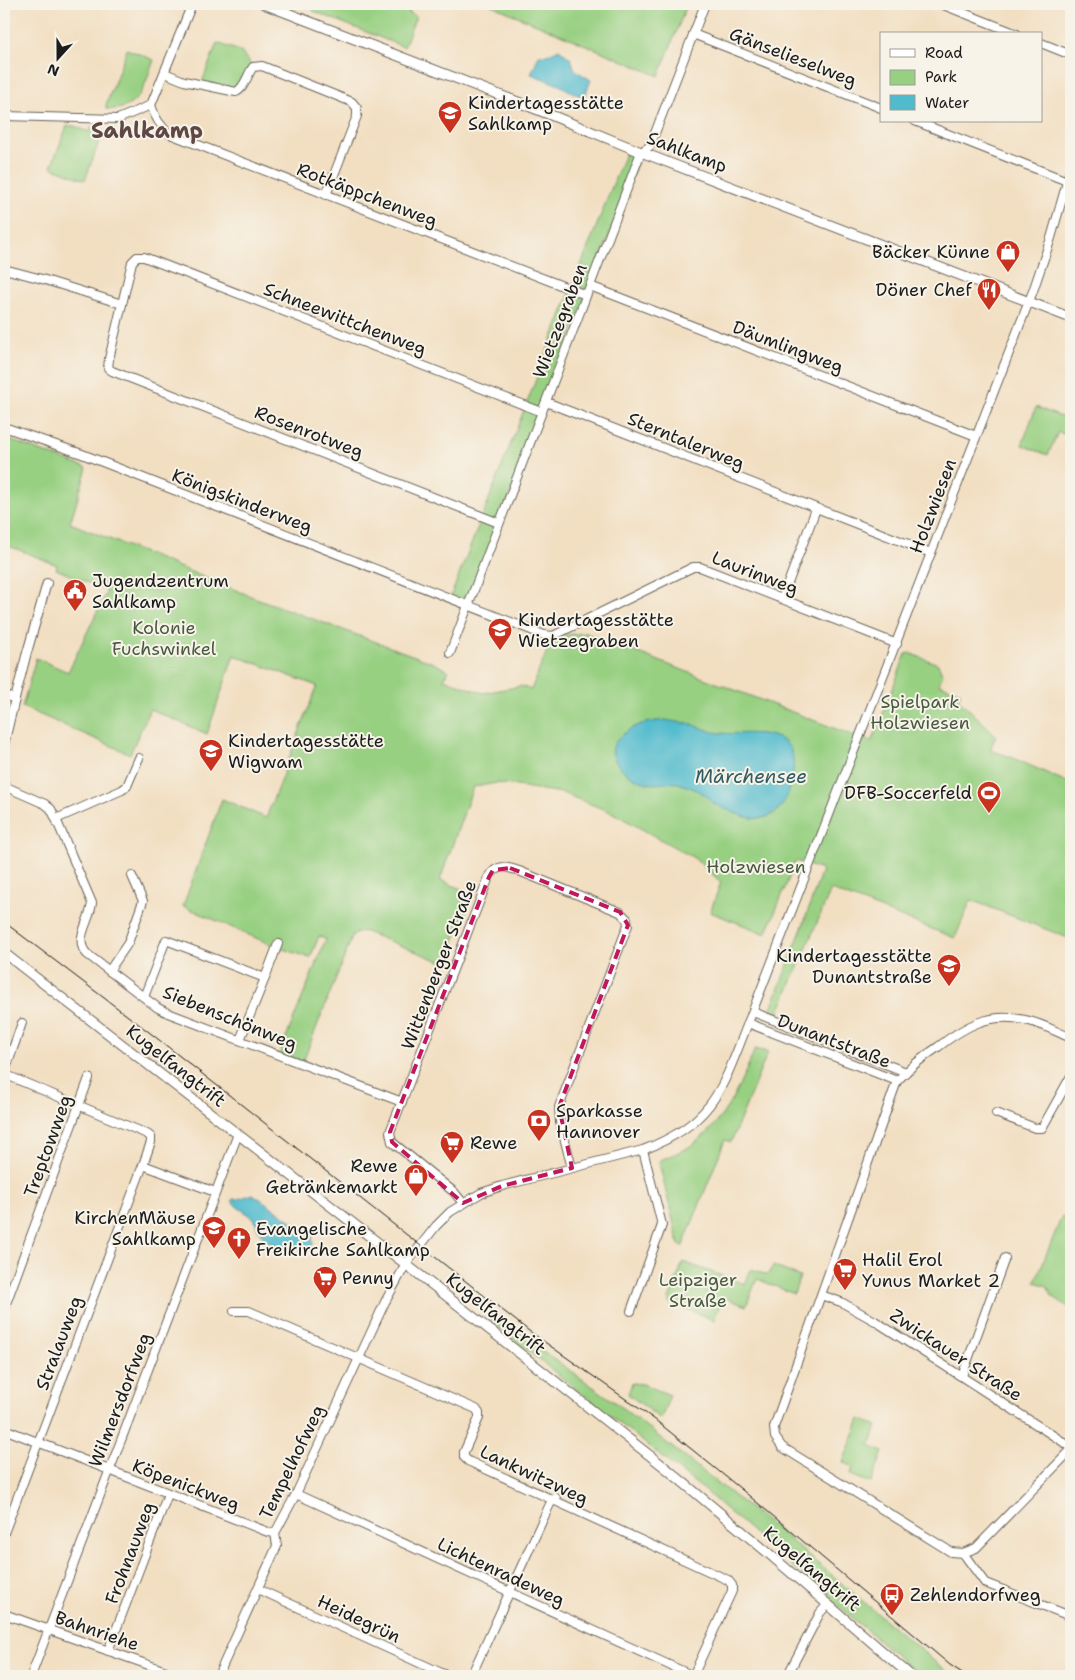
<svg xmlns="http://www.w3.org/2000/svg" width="1075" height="1680" font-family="'Shantell Sans',sans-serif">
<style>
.green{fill:#98d082;stroke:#5a764f}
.water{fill:#51bbce;stroke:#366c75}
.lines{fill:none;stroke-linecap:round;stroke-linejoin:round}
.minor-casing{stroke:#676056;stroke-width:10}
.tertiary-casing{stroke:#676056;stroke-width:11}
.minor{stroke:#fff;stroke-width:8}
.tertiary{stroke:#fff;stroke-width:9}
.tram{stroke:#1c1c1c;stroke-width:1}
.marked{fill:none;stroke:#c2185b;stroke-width:4;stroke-dasharray:10 6;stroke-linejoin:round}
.labels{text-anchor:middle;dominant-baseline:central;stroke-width:4;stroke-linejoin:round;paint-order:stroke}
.street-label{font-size:18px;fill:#1c1c1c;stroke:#f7f3e8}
.poi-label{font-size:18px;fill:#1c1c1c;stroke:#f7f3e8;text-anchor:start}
.park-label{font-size:18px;fill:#475b40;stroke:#f7f3e8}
.water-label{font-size:19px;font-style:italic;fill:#315c63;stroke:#f7f3e8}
.district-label{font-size:22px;font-weight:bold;fill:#5e4745;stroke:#f7f3e8}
</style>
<rect width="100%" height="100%" fill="#f7f3e8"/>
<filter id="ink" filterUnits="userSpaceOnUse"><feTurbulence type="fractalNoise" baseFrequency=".02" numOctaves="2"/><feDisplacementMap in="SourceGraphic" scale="10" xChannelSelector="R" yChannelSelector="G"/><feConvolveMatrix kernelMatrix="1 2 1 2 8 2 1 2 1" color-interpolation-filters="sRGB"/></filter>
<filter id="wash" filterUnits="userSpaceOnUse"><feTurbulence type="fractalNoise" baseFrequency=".0096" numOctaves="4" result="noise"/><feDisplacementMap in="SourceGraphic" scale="20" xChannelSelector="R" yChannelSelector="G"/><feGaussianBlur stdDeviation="1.12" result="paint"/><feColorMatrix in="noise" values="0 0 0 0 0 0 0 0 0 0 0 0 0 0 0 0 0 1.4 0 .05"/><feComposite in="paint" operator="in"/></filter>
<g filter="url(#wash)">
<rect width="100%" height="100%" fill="#f2dfc2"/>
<g class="green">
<path d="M 316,4 L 413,4 L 409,13 L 416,16 L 404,47 L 313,11 Z"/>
<path d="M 489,4 L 687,4 L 659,76 Z"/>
<path d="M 217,43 L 240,51 L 253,67 L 241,89 L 201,85 Z"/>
<path d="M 127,49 L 154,60 C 144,86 140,112 106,109 L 106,105 Z"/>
<path d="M 67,126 L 74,126 L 89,132 L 91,127 L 103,131 L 85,180 L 51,167 Z"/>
<path d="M 628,146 L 641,152 L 468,605 L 450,598 Z"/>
<path d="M 1036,407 L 1071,421 L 1070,436 L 1058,432 L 1048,455 L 1022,445 Z"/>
<path d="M 4,438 L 87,468 L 70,523 L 253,597 L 431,662 L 448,670 L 444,679 L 483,693 L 521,686 L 531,690 L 553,636 L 586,633 L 860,738 L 872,741 L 906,654 L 909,653 L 938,664 L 943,675 L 939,684 L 961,692 L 958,699 L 996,735 L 990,750 L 1011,757 L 1071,784 L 1071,939 L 971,900 L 955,938 L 831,890 L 778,1014 L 770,1011 L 802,928 L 822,870 L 796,861 L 766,934 L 710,912 L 721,882 L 694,858 L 611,812 L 562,793 L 497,783 L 473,787 L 440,880 L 473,894 L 445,963 L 363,931 L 353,935 L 302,1064 L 279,1055 L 326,939 L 319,936 L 310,958 L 274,946 L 183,906 L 222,799 L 266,818 L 317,686 L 234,655 L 207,734 L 150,709 L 130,754 L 22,707 L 36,658 L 68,672 L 107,591 L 56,569 L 57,565 L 4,544 Z"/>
<path d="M 755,1049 L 768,1052 L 731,1142 L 725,1140 L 683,1246 L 679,1245 L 659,1163 L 660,1160 C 670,1156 680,1152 689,1147 C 724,1125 740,1086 755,1049 Z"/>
<path d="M 1062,1216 L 1071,1219 L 1071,1309 L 1051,1295 L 1047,1286 L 1035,1282 Z"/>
<path d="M 683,1262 L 745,1284 L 751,1269 L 767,1275 L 773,1266 L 800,1277 L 794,1294 L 757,1279 L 746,1306 L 723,1297 L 714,1320 L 668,1302 Z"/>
<path d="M 495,1314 L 540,1349 L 620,1406 L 790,1540 L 952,1676 L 920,1676 L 699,1486 L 490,1321 Z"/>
<path d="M 632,1383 L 642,1384 L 670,1395 L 661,1419 L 628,1394 Z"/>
<path d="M 860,1419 L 877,1426 L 870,1446 L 883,1452 L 871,1483 L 850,1475 L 853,1467 L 843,1462 Z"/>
</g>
<g class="water">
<path d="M 559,49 L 571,59 L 575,70 L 591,80 L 584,98 L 559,85 L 531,74 L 539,55 L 547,55 Z"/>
<path d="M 666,720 C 673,722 681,722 688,723 C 699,726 709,732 720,733 C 738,735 765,730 780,739 C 795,747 795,763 792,779 C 785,815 765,828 730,811 C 725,809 718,806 713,803 C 710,800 708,797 705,795 C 699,790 689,787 681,784 C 671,780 658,786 648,783 C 630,780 600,757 618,739 C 633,724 646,722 666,720 Z"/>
<path d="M 253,1194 L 312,1235 L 313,1244 L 310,1249 L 305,1251 L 294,1247 L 281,1247 L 265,1240 L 258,1229 L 254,1218 L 236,1206 L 232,1201 L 233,1199 L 238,1199 Z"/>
</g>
</g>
<g filter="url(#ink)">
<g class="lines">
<defs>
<g id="minor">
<path d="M 941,4 L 1017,34"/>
<path d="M 693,34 L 881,108"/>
<path d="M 1041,43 L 1071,55"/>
<path d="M 165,73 L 184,81 L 236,92 C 245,88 247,75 253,67 L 262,66 L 352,102 L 357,108 L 357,116 L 326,195"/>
<path d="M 151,105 C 155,118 160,126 170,134 L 586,295"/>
<path d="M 4,116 L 118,119 L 151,105 L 192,4"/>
<path d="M 915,121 L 1067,181"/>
<path d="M 4,269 L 42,279 L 122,304"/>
<path d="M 590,286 L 976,436"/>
<path d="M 546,402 L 931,553"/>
<path d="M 4,427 L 82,454 L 544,635 L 553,636 L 693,567 L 700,567 L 897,644"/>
<path d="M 499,523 L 112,371 L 108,368 L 109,359 L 132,262 L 137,257 L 144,257 L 542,412"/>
<path d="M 782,599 L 816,509"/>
<path d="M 450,653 L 641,152 L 650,146 L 705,4"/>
<path d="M 4,695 L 15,699 L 4,744"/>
<path d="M 15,699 L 26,656 L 47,583"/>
<path d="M 4,786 L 45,804 L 51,809 L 56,819 L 92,903 C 90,922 73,940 87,954 L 158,1008 L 168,1013 L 402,1102"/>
<path d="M 56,819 L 122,790 L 127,786 L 139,758"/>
<path d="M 109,971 L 128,943 L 143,901 L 132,876"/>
<path d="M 265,978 L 278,944"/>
<path d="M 144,997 L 166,940 L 265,978 L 240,1040"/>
<path d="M 753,1012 L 906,1072"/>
<path d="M 748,1023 L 897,1081"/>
<path d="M 1071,1038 C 1057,1032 1041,1023 1025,1020 C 989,1012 965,1026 938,1047 C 923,1057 909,1068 897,1081 L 774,1427 L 775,1437 L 782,1447 L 951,1552 L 963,1553 L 976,1548 L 1071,1450"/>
<path d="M 4,1074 L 147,1134 L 151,1137 L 151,1142 L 143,1165 L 215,1192"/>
<path d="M 4,1074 L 22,1023"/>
<path d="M 996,1113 L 1035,1128 L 1042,1128 L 1071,1076"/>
<path d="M 463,1203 L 454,1192 L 392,1142 L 390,1132 L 489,877 C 497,864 505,866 519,871 L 620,912 L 627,919 L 628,925 L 559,1107 L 560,1122 L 572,1168"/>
<path d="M 821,1295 L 841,1302 L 875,1321 L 1071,1447"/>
<path d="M 4,1309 L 89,1078"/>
<path d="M 234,1311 L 249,1311 L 476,1409 L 479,1413 L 479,1418 L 464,1452 L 464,1457 L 468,1461 L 728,1580 L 732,1585 L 732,1591 L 693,1676"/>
<path d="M 631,1311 L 662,1225 L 643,1150"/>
<path d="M 962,1376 L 1005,1258"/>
<path d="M 4,1429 L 268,1532 L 275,1533"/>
<path d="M 296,1494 L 693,1676"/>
<path d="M 4,1533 L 143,1165"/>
<path d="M 275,1533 L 296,1494 L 385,1302 L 406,1264 L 436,1226 L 450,1212 L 481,1193 L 502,1186 L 643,1150 C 714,1123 722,1089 748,1023 L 1033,291 L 1051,238 L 1071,168"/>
<path d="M 963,1553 L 985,1583 L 1070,1616"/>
<path d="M 258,1589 L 448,1676"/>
<path d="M 4,1614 L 180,1676"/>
<path d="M 108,1651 L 168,1494"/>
<path d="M 31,1676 L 238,1134"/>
<path d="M 218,1676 L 277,1546 L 275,1533"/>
<path d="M 471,1676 L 550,1504 L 556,1498"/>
<path d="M 787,1676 L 820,1613 L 828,1604"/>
</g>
<g id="tertiary">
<path d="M 264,4 L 541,111 L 641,152 L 1071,318"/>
<path d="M 4,953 L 421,1276 L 667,1469 L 767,1552 L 911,1676"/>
</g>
</defs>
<use href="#minor" class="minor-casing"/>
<use href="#tertiary" class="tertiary-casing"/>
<use href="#minor" class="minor"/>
<use href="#tertiary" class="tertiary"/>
<path class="tram" d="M 4,922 L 149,1032 L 529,1331 L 654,1419 L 741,1489 L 950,1665 L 967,1676"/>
</g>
</g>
<path class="marked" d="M 510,868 L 620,912 L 628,925 L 559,1107 L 572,1168 L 502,1186 L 463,1203 L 392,1142 L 390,1132 L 489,877 L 493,870 Z"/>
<defs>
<symbol id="school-pin" viewBox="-11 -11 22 30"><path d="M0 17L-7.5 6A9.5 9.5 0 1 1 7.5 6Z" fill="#c8321e" stroke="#f7f3e8"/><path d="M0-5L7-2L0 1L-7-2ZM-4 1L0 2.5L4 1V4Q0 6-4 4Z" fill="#fff"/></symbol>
<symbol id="shop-pin" viewBox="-11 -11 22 30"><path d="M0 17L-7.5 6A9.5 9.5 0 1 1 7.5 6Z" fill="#c8321e" stroke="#f7f3e8"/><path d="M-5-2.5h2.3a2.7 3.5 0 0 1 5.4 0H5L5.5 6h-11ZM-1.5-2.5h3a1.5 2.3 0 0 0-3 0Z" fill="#fff"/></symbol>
<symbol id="restaurant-pin" viewBox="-11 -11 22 30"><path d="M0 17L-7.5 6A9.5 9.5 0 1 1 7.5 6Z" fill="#c8321e" stroke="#f7f3e8"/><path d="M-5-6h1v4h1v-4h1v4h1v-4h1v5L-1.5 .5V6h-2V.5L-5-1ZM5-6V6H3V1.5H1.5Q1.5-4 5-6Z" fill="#fff"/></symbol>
<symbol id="civic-pin" viewBox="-11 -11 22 30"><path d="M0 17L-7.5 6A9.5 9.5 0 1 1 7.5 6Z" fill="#c8321e" stroke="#f7f3e8"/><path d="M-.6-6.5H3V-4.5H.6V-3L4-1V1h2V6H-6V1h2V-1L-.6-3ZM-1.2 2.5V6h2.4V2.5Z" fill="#fff"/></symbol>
<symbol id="stadium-pin" viewBox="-11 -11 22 30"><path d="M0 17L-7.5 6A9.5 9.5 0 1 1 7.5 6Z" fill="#c8321e" stroke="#f7f3e8"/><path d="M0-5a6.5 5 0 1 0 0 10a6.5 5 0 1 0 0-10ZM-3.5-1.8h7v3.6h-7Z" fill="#fff"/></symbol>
<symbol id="bank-pin" viewBox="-11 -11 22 30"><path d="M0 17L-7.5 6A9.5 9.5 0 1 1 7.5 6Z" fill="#c8321e" stroke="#f7f3e8"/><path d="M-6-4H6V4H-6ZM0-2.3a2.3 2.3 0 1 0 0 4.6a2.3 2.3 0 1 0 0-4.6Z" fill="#fff"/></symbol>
<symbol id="supermarket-pin" viewBox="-11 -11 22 30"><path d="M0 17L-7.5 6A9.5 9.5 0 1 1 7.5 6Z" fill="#c8321e" stroke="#f7f3e8"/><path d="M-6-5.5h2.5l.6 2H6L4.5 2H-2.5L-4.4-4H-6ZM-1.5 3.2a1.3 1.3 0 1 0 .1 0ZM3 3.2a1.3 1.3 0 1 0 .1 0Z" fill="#fff"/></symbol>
<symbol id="church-pin" viewBox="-11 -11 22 30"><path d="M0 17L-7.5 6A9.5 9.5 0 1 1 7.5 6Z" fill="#c8321e" stroke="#f7f3e8"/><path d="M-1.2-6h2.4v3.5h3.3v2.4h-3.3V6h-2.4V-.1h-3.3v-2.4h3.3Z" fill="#fff"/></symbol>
<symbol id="bus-pin" viewBox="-11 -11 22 30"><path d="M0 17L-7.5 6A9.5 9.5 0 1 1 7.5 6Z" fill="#c8321e" stroke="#f7f3e8"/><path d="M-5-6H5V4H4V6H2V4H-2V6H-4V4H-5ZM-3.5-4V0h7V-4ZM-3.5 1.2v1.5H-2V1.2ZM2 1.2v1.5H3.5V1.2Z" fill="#fff"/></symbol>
</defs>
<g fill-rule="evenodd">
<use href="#school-pin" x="436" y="99" width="28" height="38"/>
<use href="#shop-pin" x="994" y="238" width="28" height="38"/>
<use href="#restaurant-pin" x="975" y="276" width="28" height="38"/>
<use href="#civic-pin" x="61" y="577" width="28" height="38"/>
<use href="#school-pin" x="486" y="616" width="28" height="38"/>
<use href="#school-pin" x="197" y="737" width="28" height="38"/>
<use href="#stadium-pin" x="975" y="779" width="28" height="38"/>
<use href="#school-pin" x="935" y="952" width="28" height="38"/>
<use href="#bank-pin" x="525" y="1107" width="28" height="38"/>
<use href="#supermarket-pin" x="438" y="1129" width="28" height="38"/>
<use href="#shop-pin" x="402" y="1162" width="28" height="38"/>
<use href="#school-pin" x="200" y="1214" width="28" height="38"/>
<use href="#church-pin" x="225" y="1225" width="28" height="38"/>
<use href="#supermarket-pin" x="831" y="1256" width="28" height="38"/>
<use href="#supermarket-pin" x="311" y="1264" width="28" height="38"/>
<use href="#bus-pin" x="878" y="1581" width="28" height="38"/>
</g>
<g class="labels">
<g class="street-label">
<text transform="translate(793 57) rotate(21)">Gänselieselweg</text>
<text transform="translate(687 152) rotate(21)">Sahlkamp</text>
<text transform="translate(367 195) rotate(21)">Rotkäppchenweg</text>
<text transform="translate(345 319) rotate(21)">Schneewittchenweg</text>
<text transform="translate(560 321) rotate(-69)">Wietzegraben</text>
<text transform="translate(788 347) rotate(21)">Däumlingweg</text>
<text transform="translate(309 432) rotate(21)">Rosenrotweg</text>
<text transform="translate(686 441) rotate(22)">Sterntalerweg</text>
<text transform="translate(242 501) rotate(21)">Königskinderweg</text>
<text transform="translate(933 506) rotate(-69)">Holzwiesen</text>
<text transform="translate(755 573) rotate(21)">Laurinweg</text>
<text transform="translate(439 965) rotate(-69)">Wittenberger Straße</text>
<text transform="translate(230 1018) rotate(22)">Siebenschönweg</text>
<text transform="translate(834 1041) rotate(21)">Dunantstraße</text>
<text transform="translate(176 1066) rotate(38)">Kugelfangtrift</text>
<text transform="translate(48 1146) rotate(-70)">Treptowweg</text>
<text transform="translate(496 1314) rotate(38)">Kugelfangtrift</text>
<text transform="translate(59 1343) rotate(-69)">Stralauweg</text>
<text transform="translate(956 1355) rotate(33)">Zwickauer Straße</text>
<text transform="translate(120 1400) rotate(-69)">Wilmersdorfweg</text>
<text transform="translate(292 1462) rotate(-64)">Tempelhofweg</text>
<text transform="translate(534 1475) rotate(25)">Lankwitzweg</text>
<text transform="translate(186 1485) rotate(21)">Köpenickweg</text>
<text transform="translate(130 1553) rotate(-69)">Frohnauweg</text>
<text transform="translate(812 1569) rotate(40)">Kugelfangtrift</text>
<text transform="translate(501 1572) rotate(25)">Lichtenradeweg</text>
<text transform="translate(359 1619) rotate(25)">Heidegrün</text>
<text transform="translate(97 1631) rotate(19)">Bahnriehe</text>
</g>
<g class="poi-label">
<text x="468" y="103">Kindertagesstätte<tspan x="468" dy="21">Sahlkamp</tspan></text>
<text x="990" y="252" text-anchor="end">Bäcker Künne</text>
<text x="972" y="290" text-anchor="end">Döner Chef</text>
<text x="92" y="581">Jugendzentrum<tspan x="92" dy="21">Sahlkamp</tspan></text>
<text x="518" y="620">Kindertagesstätte<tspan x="518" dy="21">Wietzegraben</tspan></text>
<text x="228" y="741">Kindertagesstätte<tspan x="228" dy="21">Wigwam</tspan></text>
<text x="972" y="793" text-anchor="end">DFB-Soccerfeld</text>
<text x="932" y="956" text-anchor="end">Kindertagesstätte<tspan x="932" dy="21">Dunantstraße</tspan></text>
<text x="556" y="1111">Sparkasse<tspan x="556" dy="21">Hannover</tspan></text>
<text x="470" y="1143">Rewe</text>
<text x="398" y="1166" text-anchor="end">Rewe<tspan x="398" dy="21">Getränkemarkt</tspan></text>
<text x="196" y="1218" text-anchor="end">KirchenMäuse<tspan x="196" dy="21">Sahlkamp</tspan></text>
<text x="256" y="1229">Evangelische<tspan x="256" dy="21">Freikirche Sahlkamp</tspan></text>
<text x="862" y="1260">Halil Erol<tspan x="862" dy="21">Yunus Market 2</tspan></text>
<text x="342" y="1278">Penny</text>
<text x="910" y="1595">Zehlendorfweg</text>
</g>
<g class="park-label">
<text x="164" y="628">Kolonie<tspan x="164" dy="21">Fuchswinkel</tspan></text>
<text x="920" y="702">Spielpark<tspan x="920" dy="21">Holzwiesen</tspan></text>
<text x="756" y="867">Holzwiesen</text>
<text x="698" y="1280">Leipziger<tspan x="698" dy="21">Straße</tspan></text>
</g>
<g class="water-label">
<text x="751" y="776">Märchensee</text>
</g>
<g class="district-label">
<text x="147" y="130">Sahlkamp</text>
</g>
</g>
<rect width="1075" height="1680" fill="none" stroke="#f7f3e8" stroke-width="20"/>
<rect x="880" y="32" width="162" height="90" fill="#f7f3e8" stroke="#9f9d96"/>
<rect x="890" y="49" width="25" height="8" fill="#ffffff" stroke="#9f9d96"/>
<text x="925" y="58" font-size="15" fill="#1c1c1c">Road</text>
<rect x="890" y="70" width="25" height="15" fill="#98d082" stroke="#9f9d96"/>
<text x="925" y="82" font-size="15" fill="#1c1c1c">Park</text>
<rect x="890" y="95" width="25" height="15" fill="#51bbce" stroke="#9f9d96"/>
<text x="925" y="108" font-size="15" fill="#1c1c1c">Water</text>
<g transform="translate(58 58) rotate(201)" stroke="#f7f3e8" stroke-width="4" paint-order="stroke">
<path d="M0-4L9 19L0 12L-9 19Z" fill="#1c1c1c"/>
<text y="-8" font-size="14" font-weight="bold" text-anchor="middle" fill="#1c1c1c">N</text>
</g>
</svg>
